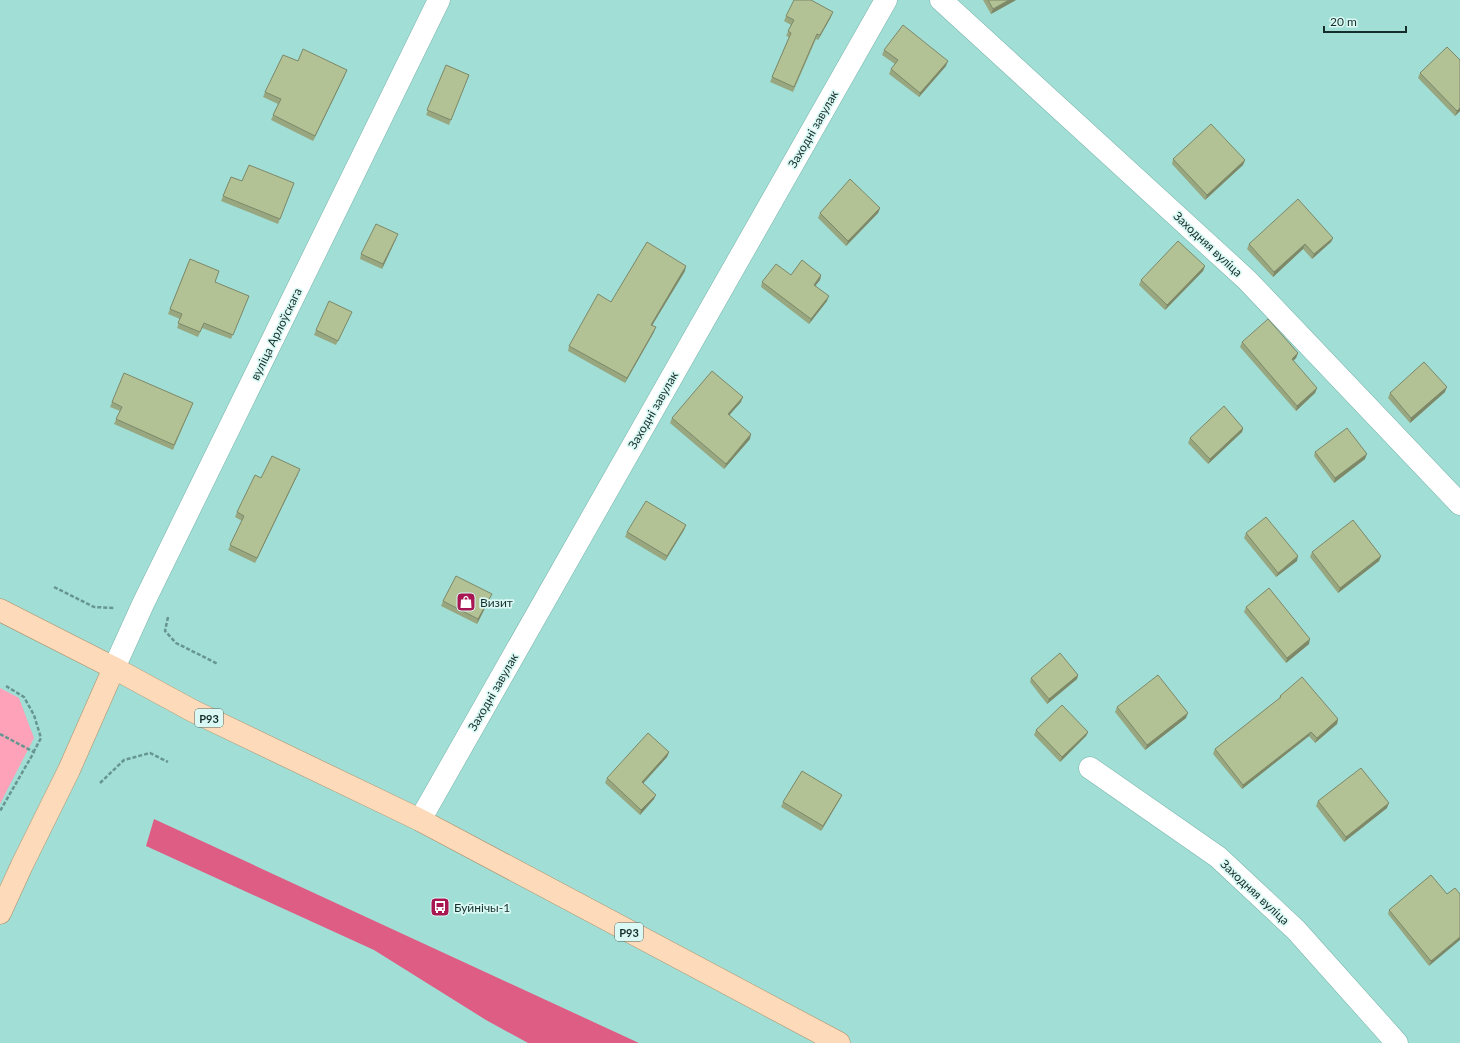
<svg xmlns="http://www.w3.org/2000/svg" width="1460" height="1043" font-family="Lato,sans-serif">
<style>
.green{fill:#fea2b9}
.forest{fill:#de5d84}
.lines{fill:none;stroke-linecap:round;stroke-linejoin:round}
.minor-casing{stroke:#77b4ab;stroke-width:23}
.major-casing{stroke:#aa8e69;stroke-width:23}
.path{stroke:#67958f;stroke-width:2.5;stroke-dasharray:4 2;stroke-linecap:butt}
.minor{stroke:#fff;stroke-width:22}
.major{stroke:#fddab9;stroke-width:22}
.wall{fill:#99a780}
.shaded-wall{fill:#7d8868}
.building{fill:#b2c295;stroke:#7d8868}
.labels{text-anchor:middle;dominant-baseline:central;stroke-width:3.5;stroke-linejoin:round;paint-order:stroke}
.shield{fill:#dbf9f4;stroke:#506b67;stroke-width:1}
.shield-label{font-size:11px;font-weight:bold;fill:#152e2b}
.street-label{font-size:12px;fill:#152e2b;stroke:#dbf9f4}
.poi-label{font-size:12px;fill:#152e2b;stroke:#dbf9f4;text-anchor:start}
</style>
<rect width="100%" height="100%" fill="#a1dfd6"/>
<path class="green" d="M 0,688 L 19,698 L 34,738 L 0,804 Z"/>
<path class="forest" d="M 154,819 L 639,1043 L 528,1043 L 486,1020 L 374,950 L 146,846 Z"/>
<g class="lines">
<defs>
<g id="minor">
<path d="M 941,0 L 1247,280 L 1460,504"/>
<path d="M 114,668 L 143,604 L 439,0"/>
<path d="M 1090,768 L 1218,857 L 1296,930 L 1397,1043"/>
<path d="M 420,820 L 886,0"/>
</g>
<g id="major">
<path d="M 0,610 L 114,668 L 193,711 L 420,820 L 839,1043"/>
<path d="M 0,913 L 22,865 L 69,770 L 114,668"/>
</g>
</defs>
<use href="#minor" class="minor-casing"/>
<use href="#major" class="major-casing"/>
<g class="path">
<path d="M 54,587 L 94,607 L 115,608"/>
<path d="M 168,617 L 165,631 L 176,643 L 218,664"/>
<path d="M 6,686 L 24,697 L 34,715 L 41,738 L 34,751"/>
<path d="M 0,734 L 34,752 L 0,811"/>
<path d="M 100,783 L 124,760 L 150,753 L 168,762"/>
</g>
<use href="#minor" class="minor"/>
<use href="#major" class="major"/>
</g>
<g class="wall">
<path d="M 983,0 L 1016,0 L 991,14 Z"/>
<path d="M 786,16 L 831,17 L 818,40 L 816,39 L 793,92 L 770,82 L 789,37 L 786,36 L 791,25 L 784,21 Z"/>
<path d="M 884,50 L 946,66 L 919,97 L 889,74 L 891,69 L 895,64 L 882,55 Z"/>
<path d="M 1460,60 L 1460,111 L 1455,116 L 1418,78 L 1420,73 Z"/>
<path d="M 298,61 L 345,75 L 313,141 L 271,120 L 278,104 L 263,97 L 265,92 Z"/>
<path d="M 446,65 L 469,75 L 449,125 L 426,115 Z"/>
<path d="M 1173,159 L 1245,160 L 1243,165 L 1205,200 L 1172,164 Z"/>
<path d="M 231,177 L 242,181 L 294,183 L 278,224 L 221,201 Z"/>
<path d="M 880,208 L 878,213 L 846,246 L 818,218 L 820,213 Z"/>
<path d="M 1333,238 L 1331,242 L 1312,259 L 1303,249 L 1273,277 L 1247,249 L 1249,244 Z"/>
<path d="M 396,239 L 382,269 L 360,259 L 361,254 Z"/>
<path d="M 190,259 L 215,282 L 249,296 L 231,339 L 202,328 L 198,337 L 177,328 L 180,319 L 168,314 Z"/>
<path d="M 1205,266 L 1203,271 L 1165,310 L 1139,285 L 1141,280 Z"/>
<path d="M 685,271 L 652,325 L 654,332 L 625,383 L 568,351 L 569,346 L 611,302 Z"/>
<path d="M 791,275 L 821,275 L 820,280 L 815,285 L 827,301 L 809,324 L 761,287 L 762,282 Z"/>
<path d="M 350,316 L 336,345 L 314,335 L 316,330 Z"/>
<path d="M 1242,342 L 1298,353 L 1296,358 L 1293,361 L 1317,388 L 1315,393 L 1296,411 L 1240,347 Z"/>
<path d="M 1445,392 L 1410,423 L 1388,398 L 1390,393 Z"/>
<path d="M 112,402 L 193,403 L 173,450 L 114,424 L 120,411 L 110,407 Z"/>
<path d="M 741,402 L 729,415 L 750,439 L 724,469 L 670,423 L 672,418 Z"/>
<path d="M 1243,428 L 1242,432 L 1208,464 L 1188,443 L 1190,438 Z"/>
<path d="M 1315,452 L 1365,459 L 1334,483 L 1314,456 Z"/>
<path d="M 298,474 L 255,563 L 228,550 L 242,521 L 235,517 L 237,512 L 261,478 Z"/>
<path d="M 686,525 L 684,530 L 665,561 L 625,537 L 627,532 Z"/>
<path d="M 1246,533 L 1297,561 L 1276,577 L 1244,538 Z"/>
<path d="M 1312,552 L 1381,556 L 1379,561 L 1338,593 L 1310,557 Z"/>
<path d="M 490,598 L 477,624 L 441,606 L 443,601 Z"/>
<path d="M 1246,607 L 1309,644 L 1286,663 L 1244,612 Z"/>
<path d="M 1078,675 L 1077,679 L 1047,704 L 1030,682 L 1031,678 Z"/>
<path d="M 1280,696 L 1338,719 L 1337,724 L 1315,743 L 1309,736 L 1242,789 L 1213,754 L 1215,749 L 1279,699 Z"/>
<path d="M 1117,707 L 1186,718 L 1145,750 L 1115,712 Z"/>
<path d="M 1036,730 L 1088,732 L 1086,736 L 1060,762 L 1034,735 Z"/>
<path d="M 669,752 L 667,757 L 643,783 L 654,799 L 640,815 L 605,783 L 607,778 Z"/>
<path d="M 842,795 L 840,799 L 821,831 L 781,807 L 783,802 Z"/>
<path d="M 1318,801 L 1387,808 L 1344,842 L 1316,806 Z"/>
<path d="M 1447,894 L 1460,894 L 1429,966 L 1388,914 L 1389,910 Z"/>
</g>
<g class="shaded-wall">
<path d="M 1009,0 L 1016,0 L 991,14 L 993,9 Z"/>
<path d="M 833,12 L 831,17 L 818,40 L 820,35 Z"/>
<path d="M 948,61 L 946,66 L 919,97 L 920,93 Z"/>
<path d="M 347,70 L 345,75 L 313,141 L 315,136 Z"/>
<path d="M 1460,108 L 1460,111 L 1455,116 L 1457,111 Z"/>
<path d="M 1245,160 L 1243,165 L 1205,200 L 1207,195 Z"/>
<path d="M 880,208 L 878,213 L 846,246 L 848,241 Z"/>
<path d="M 398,234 L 396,239 L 382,269 L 383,264 Z"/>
<path d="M 1333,238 L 1331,242 L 1312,259 L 1314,254 Z"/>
<path d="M 1305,244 L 1303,249 L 1273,277 L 1274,272 Z"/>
<path d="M 686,266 L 685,271 L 650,329 L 651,325 Z"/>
<path d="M 1205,266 L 1203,271 L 1165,310 L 1167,305 Z"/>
<path d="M 821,275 L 820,280 L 813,289 L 814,285 Z"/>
<path d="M 829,296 L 827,301 L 809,324 L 811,319 Z"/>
<path d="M 656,327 L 654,332 L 625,383 L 627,378 Z"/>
<path d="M 1298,353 L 1296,358 L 1290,364 L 1292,359 Z"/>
<path d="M 1447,387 L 1445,392 L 1410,423 L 1411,418 Z"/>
<path d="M 1317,388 L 1315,393 L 1296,411 L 1297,406 Z"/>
<path d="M 743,397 L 741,402 L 726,419 L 728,414 Z"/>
<path d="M 1243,428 L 1242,432 L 1208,464 L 1210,459 Z"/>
<path d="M 751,434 L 750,439 L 724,469 L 726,464 Z"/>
<path d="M 1367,454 L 1365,459 L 1334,483 L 1335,478 Z"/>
<path d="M 300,469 L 298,474 L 255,563 L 257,558 Z"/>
<path d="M 686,525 L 684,530 L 665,561 L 667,556 Z"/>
<path d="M 1298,556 L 1297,561 L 1276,577 L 1278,573 Z"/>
<path d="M 1381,556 L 1379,561 L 1338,593 L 1340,588 Z"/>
<path d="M 492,594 L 477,624 L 478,619 Z"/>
<path d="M 1310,639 L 1309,644 L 1286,663 L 1287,658 Z"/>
<path d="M 1078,675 L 1077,679 L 1047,704 L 1049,699 Z"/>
<path d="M 1188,713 L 1186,718 L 1145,750 L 1147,745 Z"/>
<path d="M 1338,719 L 1337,724 L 1315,743 L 1317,738 Z"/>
<path d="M 1088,732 L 1086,736 L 1060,762 L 1062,757 Z"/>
<path d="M 1311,732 L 1309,736 L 1242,789 L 1243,785 Z"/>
<path d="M 669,752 L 667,757 L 640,787 L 642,782 Z"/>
<path d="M 656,795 L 654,799 L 640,815 L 641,810 Z"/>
<path d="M 842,795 L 840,799 L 821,831 L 823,826 Z"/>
<path d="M 1389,803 L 1387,808 L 1344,842 L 1346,837 Z"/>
<path d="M 1460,937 L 1460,940 L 1429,966 L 1431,961 Z"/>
</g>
<g class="building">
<path d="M 794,0 L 811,0 L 833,12 L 820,35 L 817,34 L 794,87 L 772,77 L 791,33 L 788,31 L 794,20 L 786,16 Z"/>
<path d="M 988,0 L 1009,0 L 993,9 Z"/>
<path d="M 903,25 L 948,61 L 920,93 L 891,69 L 898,60 L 884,50 Z"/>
<path d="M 1447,47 L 1460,60 L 1460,108 L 1457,111 L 1420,73 Z"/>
<path d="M 303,49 L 347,70 L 315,136 L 273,115 L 281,99 L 265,92 L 283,55 L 298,61 Z"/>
<path d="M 446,65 L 469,75 L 451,120 L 427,110 Z"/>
<path d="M 1211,124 L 1245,160 L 1207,195 L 1173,159 Z"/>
<path d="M 249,165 L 294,183 L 280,219 L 223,196 L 231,177 L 242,181 Z"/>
<path d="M 850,179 L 880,208 L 848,241 L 820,213 Z"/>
<path d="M 1298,199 L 1333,238 L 1314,254 L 1305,244 L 1274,272 L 1249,244 Z"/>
<path d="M 376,224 L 398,234 L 383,264 L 361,254 Z"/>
<path d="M 1178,241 L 1205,266 L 1167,305 L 1141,280 Z"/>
<path d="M 647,242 L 686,266 L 651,325 L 656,327 L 627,378 L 569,346 L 598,294 L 611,302 Z"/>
<path d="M 190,259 L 219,271 L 215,282 L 249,296 L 233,335 L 204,323 L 200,332 L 178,323 L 182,314 L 170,309 Z"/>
<path d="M 802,260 L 821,275 L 814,285 L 829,296 L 811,319 L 762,282 L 776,264 L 791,275 Z"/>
<path d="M 329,301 L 352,312 L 338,341 L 316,330 Z"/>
<path d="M 1268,319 L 1298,353 L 1292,359 L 1317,388 L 1297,406 L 1242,342 Z"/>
<path d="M 1424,362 L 1447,387 L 1411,418 L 1390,393 Z"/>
<path d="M 712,371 L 743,397 L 728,414 L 751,434 L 726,464 L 672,418 Z"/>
<path d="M 124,373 L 193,403 L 174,445 L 116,419 L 122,407 L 112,402 Z"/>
<path d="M 1224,406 L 1243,428 L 1210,459 L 1190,438 Z"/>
<path d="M 1347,428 L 1367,454 L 1335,478 L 1315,452 Z"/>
<path d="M 272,456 L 300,469 L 257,558 L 230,545 L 244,516 L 237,512 L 255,475 L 261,478 Z"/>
<path d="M 646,501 L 686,525 L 667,556 L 627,532 Z"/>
<path d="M 1266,517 L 1298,556 L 1278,573 L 1246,533 Z"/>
<path d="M 1353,520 L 1381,556 L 1340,588 L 1312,552 Z"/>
<path d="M 456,576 L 492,594 L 478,619 L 443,601 Z"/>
<path d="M 1269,588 L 1310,639 L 1287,658 L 1246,607 Z"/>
<path d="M 1060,653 L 1078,675 L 1049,699 L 1031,678 Z"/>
<path d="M 1158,675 L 1188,713 L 1147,745 L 1117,707 Z"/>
<path d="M 1302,677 L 1338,719 L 1317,738 L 1311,732 L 1243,785 L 1215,749 L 1281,697 L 1280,696 Z"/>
<path d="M 1062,705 L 1088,732 L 1062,757 L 1036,730 Z"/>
<path d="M 648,733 L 669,752 L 642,782 L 656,795 L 641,810 L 607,778 Z"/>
<path d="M 1361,768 L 1389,803 L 1346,837 L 1318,801 Z"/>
<path d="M 802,771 L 842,795 L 823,826 L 783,802 Z"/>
<path d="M 1431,875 L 1447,894 L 1455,888 L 1460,894 L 1460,937 L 1431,961 L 1389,910 Z"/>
</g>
<defs>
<symbol id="shop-square" viewBox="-11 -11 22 22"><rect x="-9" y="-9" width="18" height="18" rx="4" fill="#a81752" stroke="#dbf9f4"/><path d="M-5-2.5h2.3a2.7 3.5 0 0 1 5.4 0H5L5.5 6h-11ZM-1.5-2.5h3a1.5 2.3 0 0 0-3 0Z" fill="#fff"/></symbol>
<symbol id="bus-square" viewBox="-11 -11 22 22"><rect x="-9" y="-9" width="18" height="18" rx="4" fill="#a81752" stroke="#dbf9f4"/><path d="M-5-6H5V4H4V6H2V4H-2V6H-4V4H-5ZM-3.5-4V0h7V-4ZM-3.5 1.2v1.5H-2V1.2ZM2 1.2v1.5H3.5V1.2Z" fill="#fff"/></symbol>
</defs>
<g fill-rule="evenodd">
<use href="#shop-square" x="455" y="591" width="22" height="22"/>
<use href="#bus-square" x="429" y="896" width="22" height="22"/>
</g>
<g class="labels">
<g class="shield">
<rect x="195" y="709" width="28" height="18" rx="3"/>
<rect x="615" y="923" width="28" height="18" rx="3"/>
</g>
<g class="shield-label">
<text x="209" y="718">Р93</text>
<text x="629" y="932">Р93</text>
</g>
<g class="street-label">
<text transform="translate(813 129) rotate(-60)">Заходні завулак</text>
<text transform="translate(1208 244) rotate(43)">Заходняя вуліца</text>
<text transform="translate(276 334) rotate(-64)">вуліца Арлоўскага</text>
<text transform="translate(653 410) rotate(-60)">Заходні завулак</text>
<text transform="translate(493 692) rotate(-60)">Заходні завулак</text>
<text transform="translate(1255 892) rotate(43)">Заходняя вуліца</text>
</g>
<g class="poi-label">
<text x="480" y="602">Визит</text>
<text x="454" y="907">Буйнічы-1</text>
</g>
</g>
<path d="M1324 26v6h82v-6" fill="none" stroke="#152e2b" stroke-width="2"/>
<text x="1330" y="26" font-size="12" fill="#152e2b" stroke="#dbf9f4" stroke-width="3" paint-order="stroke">20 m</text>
</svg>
